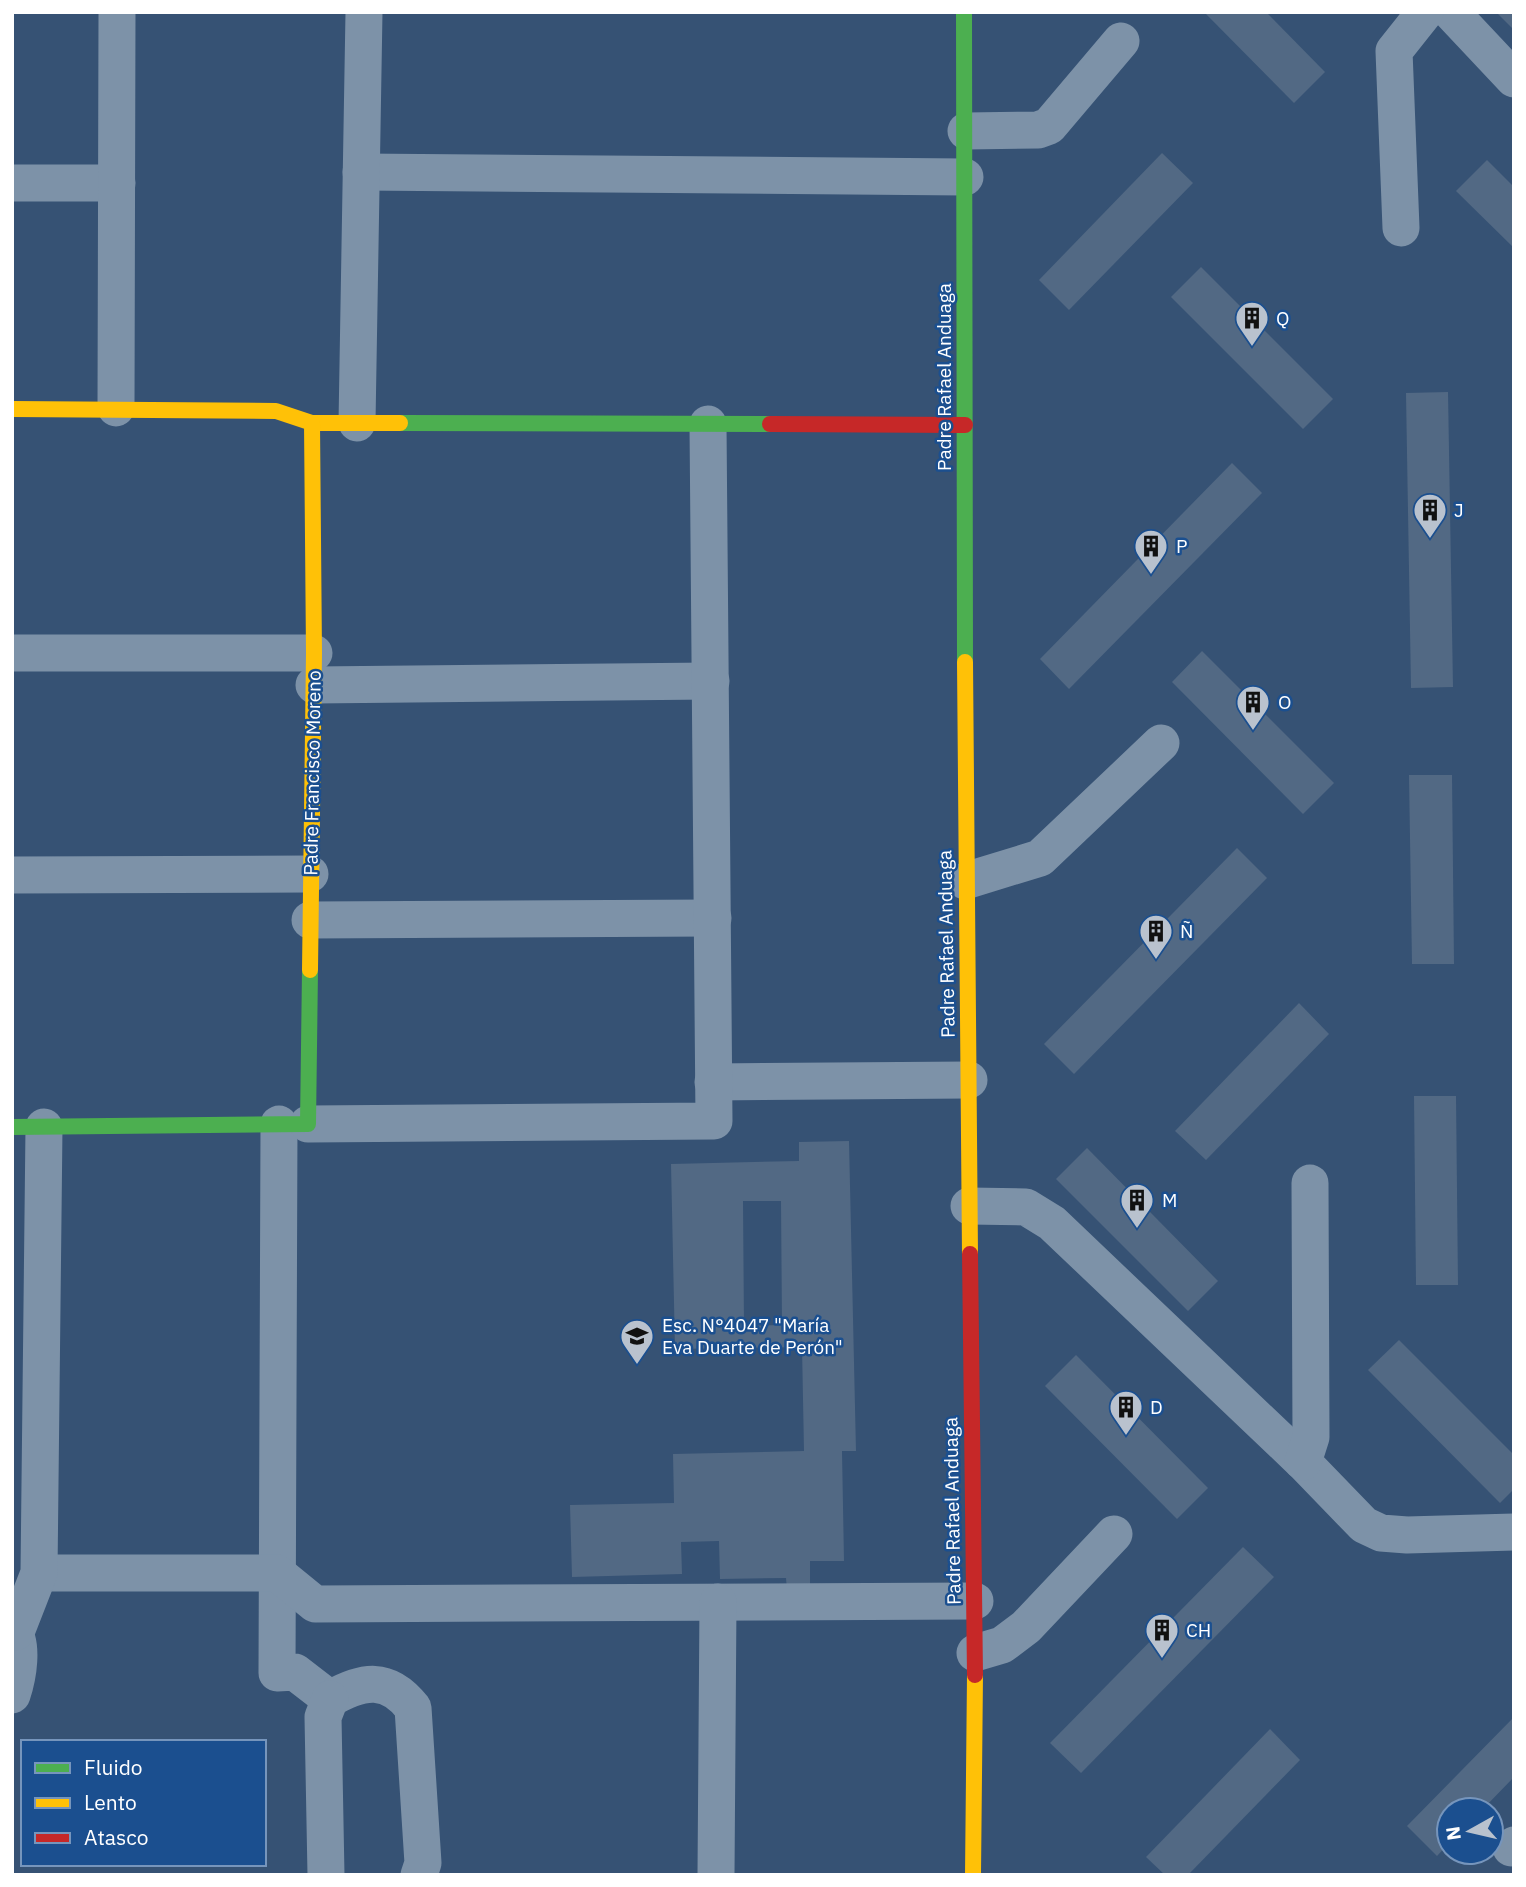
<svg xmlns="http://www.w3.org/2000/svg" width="1526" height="1887" font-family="'IBM Plex Sans',sans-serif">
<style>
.building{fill:#526984;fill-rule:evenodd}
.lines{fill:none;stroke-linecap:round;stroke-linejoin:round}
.street{stroke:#7d92a8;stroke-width:37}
.fast{stroke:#4caf50;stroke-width:16}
.slow{stroke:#ffc107;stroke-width:16}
.jam{stroke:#c62828;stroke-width:16}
.labels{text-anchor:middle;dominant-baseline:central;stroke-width:5;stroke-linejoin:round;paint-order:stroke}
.poi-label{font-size:19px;fill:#fff;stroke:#1b4f8f;text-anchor:start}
.street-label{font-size:19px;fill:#fff;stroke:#1b4f8f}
</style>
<rect width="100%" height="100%" fill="#365274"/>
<g class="building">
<path d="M 1204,12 L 1266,12 L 1325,72 L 1294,103 Z"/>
<path d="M 1496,12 L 1514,12 L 1514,30 Z"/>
<path d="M 1162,153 L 1193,183 L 1069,310 L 1039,280 Z"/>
<path d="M 1487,160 L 1514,187 L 1514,248 L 1456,191 Z"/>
<path d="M 1201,267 L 1333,399 L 1303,429 L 1171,297 Z"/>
<path d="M 1448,392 L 1453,687 L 1411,688 L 1406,393 Z"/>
<path d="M 1232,463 L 1262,493 L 1069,689 L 1040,659 Z"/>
<path d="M 1202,651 L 1334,783 L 1303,814 L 1172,682 Z"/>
<path d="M 1409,775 L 1452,775 L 1454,964 L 1412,964 Z"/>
<path d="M 1237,848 L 1267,878 L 1074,1074 L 1044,1044 Z"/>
<path d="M 1299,1003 L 1329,1034 L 1206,1160 L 1175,1131 Z"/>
<path d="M 1414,1096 L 1456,1096 L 1458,1285 L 1416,1285 Z"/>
<path d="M 849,1141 L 856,1451 L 842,1451 L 844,1561 L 810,1561 L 810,1591 L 787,1591 L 786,1578 L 720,1579 L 719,1541 L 681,1542 L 682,1574 L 572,1577 L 570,1505 L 674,1503 L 673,1454 L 804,1451 L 802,1347 L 675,1349 L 671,1164 L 799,1161 L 799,1142 ZM 743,1201 L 781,1201 L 782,1325 L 744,1326 Z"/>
<path d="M 1087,1148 L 1218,1281 L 1188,1311 L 1056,1179 Z"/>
<path d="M 1399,1340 L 1514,1455 L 1514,1489 L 1500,1503 L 1368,1370 Z"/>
<path d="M 1076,1355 L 1208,1488 L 1177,1519 L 1045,1386 Z"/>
<path d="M 1243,1547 L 1274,1577 L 1081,1773 L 1050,1743 Z"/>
<path d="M 1514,1717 L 1514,1777 L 1482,1810 L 1449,1810 L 1449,1843 L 1437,1856 L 1407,1826 Z"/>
<path d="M 1270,1729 L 1300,1760 L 1188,1875 L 1165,1875 L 1146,1857 Z"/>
</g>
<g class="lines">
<g class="street">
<path d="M 1451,12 L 1514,79"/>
<path d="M 966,131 L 1038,130 L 1049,126 L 1121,41"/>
<path d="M 361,172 L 965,177"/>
<path d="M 12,183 L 117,183"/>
<path d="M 1401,228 L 1394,51 L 1425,12"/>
<path d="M 116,408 L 117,12"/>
<path d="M 357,423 L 364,12"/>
<path d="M 12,653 L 314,653"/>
<path d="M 314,685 L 711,681"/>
<path d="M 12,875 L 310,874"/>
<path d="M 965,881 L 1040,858 L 1161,743"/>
<path d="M 310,920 L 713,918"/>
<path d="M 713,1082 L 969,1080"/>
<path d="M 279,1124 L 277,1673 L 295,1672 L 330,1699"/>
<path d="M 308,1124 L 714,1121 L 708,424"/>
<path d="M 969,1206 L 1026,1207 L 1052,1223 L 1303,1462 L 1364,1525 L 1381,1533 L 1407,1535 L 1514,1532"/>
<path d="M 1303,1462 L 1311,1437 L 1310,1183"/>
<path d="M 39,1573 L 277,1573 L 315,1604 L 975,1601"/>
<path d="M 12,1629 C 24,1644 18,1677 12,1695"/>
<path d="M 16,1632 L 39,1573 L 44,1127"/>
<path d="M 975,1653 L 1002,1645 L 1026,1627 L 1114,1534"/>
<path d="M 330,1699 C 363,1680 388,1676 413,1708 L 423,1863 L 419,1875"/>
<path d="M 1511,1848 L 1514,1845"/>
<path d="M 326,1875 L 323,1717 L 330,1699"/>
<path d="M 716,1875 L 718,1602"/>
</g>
<g class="fast">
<path d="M 964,12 L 965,662"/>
<path d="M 400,423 L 770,424"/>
<path d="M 12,1127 L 308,1124 L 310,970"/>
</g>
<g class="slow">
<path d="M 12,409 L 276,411 L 312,423 L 400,423"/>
<path d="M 965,662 L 970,1254"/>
<path d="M 310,970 L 314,653 L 312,423"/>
<path d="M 973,1875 L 975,1675"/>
</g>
<g class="jam">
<path d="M 770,424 L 965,425"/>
<path d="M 970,1254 L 975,1675"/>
</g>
</g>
<defs>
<symbol id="building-pin" viewBox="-11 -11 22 30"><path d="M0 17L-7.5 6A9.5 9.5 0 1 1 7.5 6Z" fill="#b9c2ce" stroke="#1b4f8f"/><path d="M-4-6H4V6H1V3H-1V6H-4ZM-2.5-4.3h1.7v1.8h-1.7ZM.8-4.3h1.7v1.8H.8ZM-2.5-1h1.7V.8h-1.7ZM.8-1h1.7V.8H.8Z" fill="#111"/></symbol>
<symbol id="school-pin" viewBox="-11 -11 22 30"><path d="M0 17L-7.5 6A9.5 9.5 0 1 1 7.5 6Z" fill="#b9c2ce" stroke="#1b4f8f"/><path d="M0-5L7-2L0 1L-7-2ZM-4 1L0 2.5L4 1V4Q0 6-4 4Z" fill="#111"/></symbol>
</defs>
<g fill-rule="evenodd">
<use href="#building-pin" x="1233" y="299" width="38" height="52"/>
<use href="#building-pin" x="1411" y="491" width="38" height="52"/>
<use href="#building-pin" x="1132" y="527" width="38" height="52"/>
<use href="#building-pin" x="1234" y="683" width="38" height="52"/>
<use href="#building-pin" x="1137" y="912" width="38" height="52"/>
<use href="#building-pin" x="1118" y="1181" width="38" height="52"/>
<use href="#school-pin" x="618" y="1317" width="38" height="52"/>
<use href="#building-pin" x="1107" y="1388" width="38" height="52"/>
<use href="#building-pin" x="1143" y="1611" width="38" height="52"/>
</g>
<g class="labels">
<g class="poi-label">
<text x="1276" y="318">Q</text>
<text x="1454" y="510">J</text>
<text x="1176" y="546">P</text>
<text x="1278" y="702">O</text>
<text x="1180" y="931">Ñ</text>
<text x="1162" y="1200">M</text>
<text x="662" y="1325">Esc. N°4047 "María<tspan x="662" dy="22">Eva Duarte de Perón"</tspan></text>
<text x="1150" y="1407">D</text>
<text x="1186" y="1630">CH</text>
</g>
<g class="street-label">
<text transform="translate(944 377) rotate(-90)">Padre Rafael Anduaga</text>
<text transform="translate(312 773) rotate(-89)">Padre Francisco Moreno</text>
<text transform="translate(946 944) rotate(-91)">Padre Rafael Anduaga</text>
<text transform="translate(952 1511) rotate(-91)">Padre Rafael Anduaga</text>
</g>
</g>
<rect width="1526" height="1887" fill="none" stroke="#ffffff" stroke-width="28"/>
<rect x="21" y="1740" width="245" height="126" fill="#1b4f8f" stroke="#7695bc" stroke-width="2"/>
<rect x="35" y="1763" width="35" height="10" fill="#4caf50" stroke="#7695bc" stroke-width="2"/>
<text x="84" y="1775" font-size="21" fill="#ffffff">Fluido</text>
<rect x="35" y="1798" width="35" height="10" fill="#ffc107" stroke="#7695bc" stroke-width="2"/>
<text x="84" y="1810" font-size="21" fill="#ffffff">Lento</text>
<rect x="35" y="1833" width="35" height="10" fill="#c62828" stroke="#7695bc" stroke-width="2"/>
<text x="84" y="1845" font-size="21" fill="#ffffff">Atasco</text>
<g transform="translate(1470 1831) rotate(262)"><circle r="33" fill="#1b4f8f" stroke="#7695bc" stroke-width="2"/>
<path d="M0-5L12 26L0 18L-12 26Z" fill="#b9c2ce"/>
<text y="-10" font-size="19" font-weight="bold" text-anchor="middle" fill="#ffffff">N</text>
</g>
</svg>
